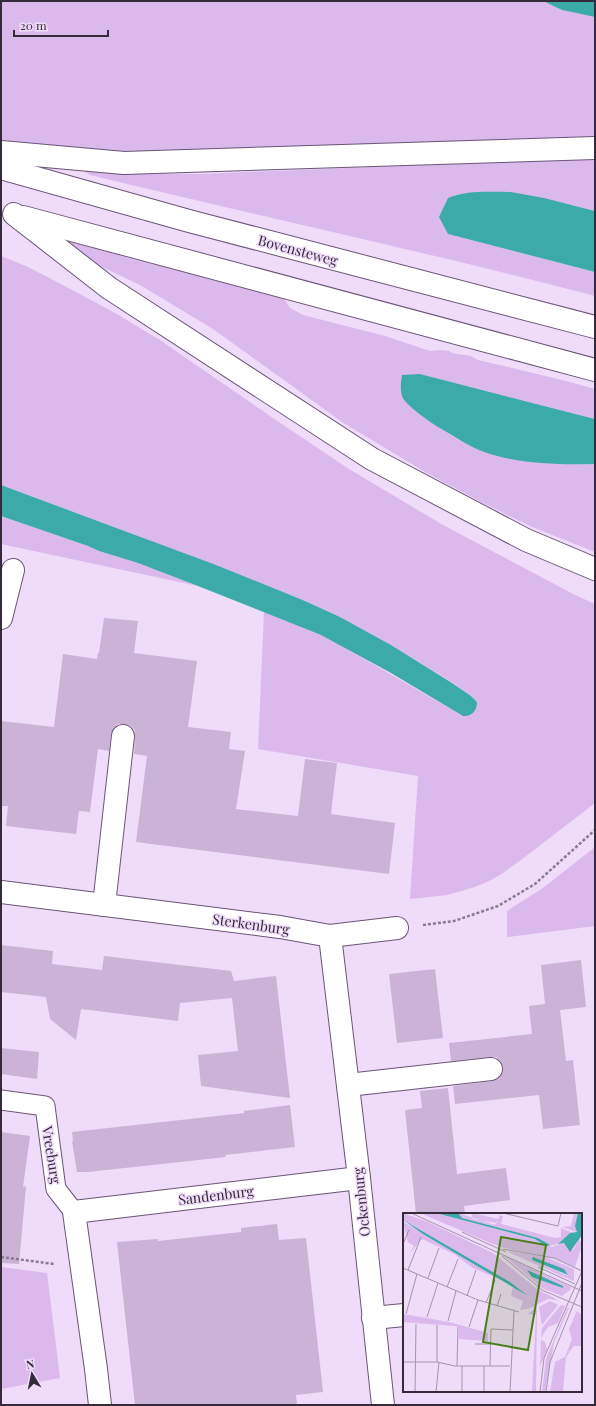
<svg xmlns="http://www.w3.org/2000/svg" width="596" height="1406" font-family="'Playfair Display',serif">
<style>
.green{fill:#dbb9ed}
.water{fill:#3caaa8}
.building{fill:#cbb3d8}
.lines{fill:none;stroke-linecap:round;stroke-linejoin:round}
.lane-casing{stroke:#6a5576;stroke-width:21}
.street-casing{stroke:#6a5576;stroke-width:24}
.secondary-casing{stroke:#6a5576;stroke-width:24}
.path{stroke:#897b91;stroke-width:2.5;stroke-dasharray:3 2;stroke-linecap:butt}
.lane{stroke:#fff;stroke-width:19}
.street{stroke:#fff;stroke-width:22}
.secondary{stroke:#fff;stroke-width:22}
.labels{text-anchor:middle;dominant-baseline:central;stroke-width:3;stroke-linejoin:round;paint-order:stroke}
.street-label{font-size:14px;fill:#342a39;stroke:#efdbfa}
.inset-road{fill:none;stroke:#a494ad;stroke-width:1}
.view{fill:#497f16;fill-opacity:0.15;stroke:#497f16;stroke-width:2}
.inset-edge{fill:none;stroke:#342a39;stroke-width:2}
</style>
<rect width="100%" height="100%" fill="#efdbfa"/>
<g class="green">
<path d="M 1,1 L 543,1 L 562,10 L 595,17 L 595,141 L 174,153 L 99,152 L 1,141 Z"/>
<path d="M 595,158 L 595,211 C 546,199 505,187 455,195 L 448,234 L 595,272 L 595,296 C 428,252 258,216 90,175 L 84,171 L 85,169 L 158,174 L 200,174 Z"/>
<path d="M 67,240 L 69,240 L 135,260 L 172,269 L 201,274 L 283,297 L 290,308 L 303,315 L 385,336 L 430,351 L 441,350 L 449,351 L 452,353 L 471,356 L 478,360 C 517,369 556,378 595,389 L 595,419 L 420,374 L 420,414 C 439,428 462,444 486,452 C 491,454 498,455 504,457 C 534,463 564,465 595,464 L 595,552 L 530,526 L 481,502 L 425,472 L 342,422 L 213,329 L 140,285 L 73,253 L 65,243 Z"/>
<path d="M 1,256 L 28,267 L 59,283 L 115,313 L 160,340 L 270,416 L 349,469 L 443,525 L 575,595 L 595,604 L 595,803 L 521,860 L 500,875 L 487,882 L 472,888 L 447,895 L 410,899 L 418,776 L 258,749 L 264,612 L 321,635 L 338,644 L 463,716 L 477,702 L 471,696 L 453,683 L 391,645 L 340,617 L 305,601 L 128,532 L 1,485 Z"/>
<path d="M 1,516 L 88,546 L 99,551 L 138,563 L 198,586 L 1,544 Z"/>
<path d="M 595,847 L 595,926 L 507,937 L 507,911 L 543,888 Z"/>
<path d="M 1,1267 L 47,1273 L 60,1378 L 1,1389 Z"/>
</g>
<g class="water">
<path d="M 543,1 L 595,1 L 595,17 L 562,10 Z"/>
<path d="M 511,192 L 544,198 L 595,211 L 595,272 L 448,234 L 439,217 L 448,198 C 467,190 490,192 511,192 Z"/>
<path d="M 420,374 L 595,419 L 595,464 C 560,465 520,464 487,453 C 469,447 454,436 438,427 C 430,422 404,404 402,396 C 400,388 401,382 402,375 Z"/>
<path d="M 1,485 L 216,565 L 305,601 L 340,617 L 391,645 L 452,683 L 471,696 L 477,702 C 477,711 471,717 463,716 L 391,673 L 321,635 L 198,586 L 138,563 L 99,551 L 88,546 L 1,516 Z"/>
</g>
<g class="building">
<path d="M 104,618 L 138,621 L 134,653 L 197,661 L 188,727 L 231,732 L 229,749 L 245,751 L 236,809 L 298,816 L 305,759 L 337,763 L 331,814 L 395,823 L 389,874 L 136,842 L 147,756 L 134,754 L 135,737 L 135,731 L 131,726 L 125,724 L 118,724 L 113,729 L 111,735 L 109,751 L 98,749 L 90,812 L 79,811 L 76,834 L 6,826 L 8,806 L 1,806 L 1,721 L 54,727 L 63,654 L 97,659 L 98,653 L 99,653 Z"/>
<path d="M 1,945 L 53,951 L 52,964 L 102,970 L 104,956 L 231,971 L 234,981 L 276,976 L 290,1098 L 201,1086 L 198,1055 L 238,1051 L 232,998 L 180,1003 L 178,1021 L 81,1009 L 76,1040 L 50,1019 L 46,997 L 1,992 Z"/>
<path d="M 581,960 L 586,1007 L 560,1010 L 566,1061 L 573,1060 L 580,1125 L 543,1129 L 539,1095 L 455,1104 L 453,1086 L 493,1081 L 499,1079 L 502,1074 L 503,1067 L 501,1061 L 496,1057 L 490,1057 L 451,1061 L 449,1043 L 532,1034 L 529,1006 L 545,1004 L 541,965 Z"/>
<path d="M 435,969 L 443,1038 L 397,1043 L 389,974 Z"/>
<path d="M 1,1048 L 39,1052 L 37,1079 L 1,1074 Z"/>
<path d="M 448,1088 L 457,1174 L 506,1168 L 510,1200 L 464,1206 L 465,1214 L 416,1214 L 405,1110 L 422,1108 L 420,1091 Z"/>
<path d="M 290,1105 L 295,1147 L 225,1155 L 226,1157 L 88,1172 L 77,1172 L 72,1141 L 73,1141 L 72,1132 L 244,1113 L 244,1111 Z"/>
<path d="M 1,1132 L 30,1136 L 23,1187 L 26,1186 L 19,1264 L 1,1263 Z"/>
<path d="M 277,1224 L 279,1240 L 306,1238 L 323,1392 L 296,1395 L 297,1405 L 135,1405 L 117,1242 L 158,1239 L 158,1241 L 241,1232 L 241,1228 Z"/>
</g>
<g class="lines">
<defs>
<path id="lane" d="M 1,1100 L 45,1106 L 56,1189 L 74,1212"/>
<g id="street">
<path d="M 1,618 L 13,570"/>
<path d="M 1,892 L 280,927 L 330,936 L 397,928"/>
<path d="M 104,905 L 123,736"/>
<path d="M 330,936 L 359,1178 L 383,1405"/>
<path d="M 348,1085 L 491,1069"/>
<path d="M 373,1318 L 404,1315"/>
<path d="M 100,1405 L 96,1369 L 74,1212 L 359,1178"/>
</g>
<g id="secondary">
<path d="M 1,152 L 124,163 L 595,148"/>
<path d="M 1,168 L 189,221 L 595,327"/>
<path d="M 14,214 L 109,288 L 372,459 L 526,540 L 595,569"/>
<path d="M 23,217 L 595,370"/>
</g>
</defs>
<use href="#lane" class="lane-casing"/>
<use href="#street" class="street-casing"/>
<use href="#secondary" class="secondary-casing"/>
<g class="path">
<path d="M 423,925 L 454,921 L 498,906 L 535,884 L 595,830"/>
<path d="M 1,1257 L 54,1264"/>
</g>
<use href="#lane" class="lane"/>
<use href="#street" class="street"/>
<use href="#secondary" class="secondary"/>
</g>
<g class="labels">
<g class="street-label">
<text transform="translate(298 250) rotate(15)">Bovensteweg</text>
<text transform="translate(251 924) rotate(8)">Sterkenburg</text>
<text transform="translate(52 1155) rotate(81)">Vreeburg</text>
<text transform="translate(216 1195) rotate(-7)">Sandenburg</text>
<text transform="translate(361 1202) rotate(-96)">Ockenburg</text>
</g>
</g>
<g transform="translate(403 1213)">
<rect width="179" height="179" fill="#efdbfa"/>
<path d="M 0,0 L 25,9 L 90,40 L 134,76 L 155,87 L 145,86 L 125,96 L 117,97 L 120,88 L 108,83 L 110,73 L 124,84 L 107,69 L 0,7 ZM 17,0 L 33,0 L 132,26 L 148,34 L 161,30 L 170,37 L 176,26 L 179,32 L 172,54 L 154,46 L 97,34 ZM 55,0 L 92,12 L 97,2 L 100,3 L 98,11 L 152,25 L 158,24 L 158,15 L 172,21 L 167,20 L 155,31 L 145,32 L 135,25 L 59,5 ZM 69,0 L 95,6 L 94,10 L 69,6 ZM 171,0 L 175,1 L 174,19 L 159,14 L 168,13 ZM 0,9 L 23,22 L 106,70 L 70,55 L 51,41 L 19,26 L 7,40 L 11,33 L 5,29 ZM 103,38 L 143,44 L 171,56 L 171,66 L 170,68 ZM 129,46 L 161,56 L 165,63 L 129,47 ZM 101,43 L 168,74 L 167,77 L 159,83 L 139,75 ZM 147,88 L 155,92 L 139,112 L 136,94 ZM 158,92 L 162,93 L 155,110 L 145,114 L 138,125 L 139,115 ZM 134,95 L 133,179 L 129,179 L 133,102 L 124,101 ZM 164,95 L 166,95 L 151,130 L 142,179 L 139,179 L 143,146 ZM 174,98 L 179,102 L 179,133 L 171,133 L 163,144 L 160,179 L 147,179 L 152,149 L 162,144 L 169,126 L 166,116 ZM 0,101 L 46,109 L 85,120 L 85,128 L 56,126 L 56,114 L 51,113 L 0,109 ZM 138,127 L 142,129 L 144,136 L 137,154 Z" fill="#dbb9ed" fill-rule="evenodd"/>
<path d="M 33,0 L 55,0 L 59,5 L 135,25 L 147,32 L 155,31 L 167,20 L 174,19 L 172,13 L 175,0 L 178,0 L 179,22 L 167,39 L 161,30 L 143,33 L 132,26 ZM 0,7 L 107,69 L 125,83 L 20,21 ZM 130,44 L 161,56 L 165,62 L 129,47 ZM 124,57 L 160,73 L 160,75 L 129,64 Z" fill="#3caaa8"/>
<path class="inset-road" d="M 8,0 L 179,78M 100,0 L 155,13 L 158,0M 59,19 L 103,39M 0,31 L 6,17M 100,36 L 151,45 L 179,58M 99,43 L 139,77 L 179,94M 135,54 L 172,71M 0,55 L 75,87 L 116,99M 5,57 L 18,24M 25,65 L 36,35M 44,74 L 55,46M 64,83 L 73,57M 83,90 L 92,67M 94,93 L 98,81M 3,101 L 14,61M 24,104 L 35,70M 45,108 L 53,78M 66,114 L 75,87M 72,131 L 87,131M 0,149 L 34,149 L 52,153 L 107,153M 34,149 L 34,112M 54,153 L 55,114M 59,153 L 59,179M 81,153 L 81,179M 87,153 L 88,116 L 110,117M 12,179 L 13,111M 33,179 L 36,149M 107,179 L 111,98M 137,179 L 141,145 L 179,58M 143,179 L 147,149 L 179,70"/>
<path class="view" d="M 98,24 L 143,32 L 125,137 L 80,129 Z"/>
<rect width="179" height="179" class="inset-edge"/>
</g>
<rect width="596" height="1406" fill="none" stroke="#342a39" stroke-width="4"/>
<g transform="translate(32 1374) rotate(350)" stroke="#efdbfa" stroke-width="3" paint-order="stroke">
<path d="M0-3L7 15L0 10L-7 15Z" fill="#342a39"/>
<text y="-6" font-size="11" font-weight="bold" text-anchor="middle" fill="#342a39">N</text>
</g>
<path d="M14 30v6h94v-6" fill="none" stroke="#342a39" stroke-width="2"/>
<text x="20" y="30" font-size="12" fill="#342a39" stroke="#efdbfa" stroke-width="3" paint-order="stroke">20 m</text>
</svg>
